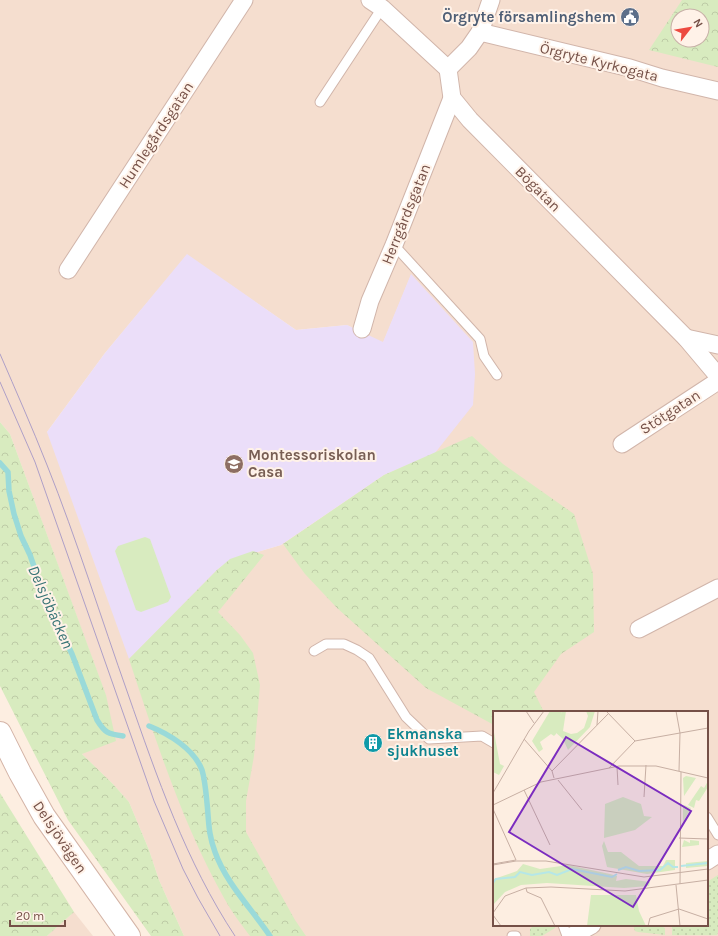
<svg xmlns="http://www.w3.org/2000/svg" width="718" height="936" font-family="Karla,sans-serif">
<style>
.residential{fill:#f5decf;fill-rule:evenodd}
.education{fill:#ebdef9}
.grass{fill:url(#grass-dots)}
.forest{fill:url(#forest-crowns);fill-rule:evenodd}
.pitch{fill:#d8ebbf}
.lines{fill:none;stroke-linecap:round;stroke-linejoin:round}
.stream{stroke:#9adad9;stroke-width:5.5}
.lane-casing{stroke:#d1b5aa;stroke-width:11}
.street-casing{stroke:#d1b5aa;stroke-width:19}
.secondary-casing{stroke:#d4b4a7;stroke-width:24}
.lane{stroke:#fff;stroke-width:9}
.street{stroke:#fff;stroke-width:17}
.secondary{stroke:#fff;stroke-width:22}
.tram{stroke:#ae9fc7;stroke-width:1}
.labels{text-anchor:middle;dominant-baseline:central;stroke-width:4;stroke-linejoin:round;paint-order:stroke}
.service-label{font-size:15px;font-weight:bold;fill:#4e5e75;stroke:#fff2e8;text-anchor:end}
.street-label{font-size:15px;fill:#755047;stroke:#fff2e8}
.education-label{font-size:15px;font-weight:bold;fill:#785e54;stroke:#fff2e8;text-anchor:start}
.culture-label{font-size:15px;font-weight:bold;fill:#0d838f;stroke:#fff2e8;text-anchor:start}
.water-label{font-size:16px;font-style:italic;fill:#377475;stroke:#fff2e8}
.inset-river{fill:none;stroke:#b5e7e7;stroke-width:2}
.inset-road{fill:none;stroke:#c7afa3;stroke-width:1}
.view{fill:#7b2cbf;fill-opacity:0.15;stroke:#7b2cbf;stroke-width:2}
.inset-edge{fill:none;stroke:#755047;stroke-width:2}
</style>
<defs>
<pattern id="grass-dots" width="8" height="8" patternUnits="userSpaceOnUse"><rect width="8" height="8" fill="#d8ebbf"/><path d="M2 2h.1M6 6h.1" fill="none" stroke="#bdcba6" stroke-width="1.8" stroke-linecap="round"/></pattern>
<pattern id="forest-crowns" width="20" height="18" patternUnits="userSpaceOnUse"><rect width="20" height="18" fill="#d8ebbf"/><path d="M2 6a3 3 0 1 1 6 0M12 15a3 3 0 1 1 6 0" fill="none" stroke="#bdcba6"/></pattern>
</defs>
<rect width="100%" height="100%" fill="#fdeee1"/>
<g class="residential">
<path d="M 0,0 L 718,0 L 718,936 L 184,936 L 159,880 L 149,850 L 129,802 L 113,784 L 82,754 L 106,696 L 10,434 L 0,422 ZM 678,16 L 702,16 L 702,40 L 678,40 ZM 187,255 L 296,330 L 347,325 L 383,343 L 411,275 L 435,453 L 384,475 L 281,545 L 230,560 L 218,569 L 47,432 L 105,353 ZM 494,712 L 707,712 L 707,925 L 494,925 Z"/>
<path d="M 74,912 L 93,936 L 47,936 Z"/>
</g>
<path class="education" d="M 187,254 L 296,330 L 347,325 L 383,342 L 411,274 L 473,342 L 475,374 L 473,405 L 435,453 L 384,475 L 281,545 L 230,560 L 218,569 L 129,659 L 47,432 L 105,353 Z"/>
<g class="grass">
<path d="M 718,875 L 718,932 L 717,935 L 672,935 L 672,926 L 675,925 L 707,925 L 707,882 Z"/>
<path d="M 534,925 L 555,925 L 555,928 L 542,936 L 530,936 L 530,929 Z"/>
<path d="M 633,925 L 659,925 L 665,928 L 665,935 L 638,932 L 635,931 Z"/>
</g>
<g class="forest">
<path d="M 682,0 L 718,0 L 718,67 L 649,50 ZM 678,16 L 702,16 L 702,40 L 678,40 Z"/>
<path d="M 0,422 L 10,434 L 106,695 L 116,741 L 82,754 L 113,784 L 129,802 L 149,850 L 159,880 L 184,936 L 151,936 L 68,820 L 0,686 Z"/>
<path d="M 472,436 L 503,464 L 574,514 L 593,574 L 594,632 L 561,654 L 534,692 L 544,712 L 494,712 L 494,725 L 426,688 L 337,608 L 305,574 L 283,544 L 384,475 Z"/>
<path d="M 253,551 L 264,555 L 218,612 L 240,635 L 253,653 L 260,685 L 254,756 L 246,801 L 246,832 L 295,920 L 306,936 L 250,936 C 241,924 231,911 224,898 C 182,823 156,741 129,659 L 217,570 L 230,559 Z"/>
<path d="M 0,793 L 74,912 L 47,936 L 0,936 Z"/>
</g>
<path class="pitch" d="M 145,537 L 150,539 L 171,597 L 168,602 L 141,612 L 136,610 L 115,551 L 118,546 Z"/>
<g class="lines">
<g class="stream">
<path d="M 0,463 L 8,472 L 9,491 L 14,514 L 21,536 L 30,555 L 44,595 L 72,654 L 97,720 C 105,733 108,734 123,736"/>
<path d="M 149,726 C 169,734 194,749 202,770 C 205,780 206,793 207,803 C 209,822 208,833 215,852 C 226,883 251,908 270,936"/>
</g>
<defs>
<g id="lane">
<path d="M 320,102 L 382,8"/>
<path d="M 394,245 L 480,339 L 484,356 L 497,375"/>
<path d="M 314,651 L 326,644 L 344,644 L 357,650 L 369,658 L 406,717 L 429,739 L 482,736 L 494,743"/>
<path d="M 707,817 L 718,835"/>
<path d="M 563,925 L 567,936"/>
<path d="M 512,936 L 516,936"/>
</g>
<g id="street">
<path d="M 370,0 L 382,8 L 448,69 L 452,98 L 470,120 L 686,338 L 718,376"/>
<path d="M 480,32 L 630,68 L 662,78 L 718,91"/>
<path d="M 448,69 L 469,48 L 480,32 L 491,0"/>
<path d="M 68,270 L 244,0"/>
<path d="M 362,329 L 370,301 L 394,245 L 452,98"/>
<path d="M 686,338 L 718,345"/>
<path d="M 622,444 L 718,381"/>
<path d="M 639,629 L 718,588"/>
<path d="M 707,861 L 718,854"/>
<path d="M 572,936 L 592,925"/>
</g>
<path id="secondary" d="M 0,733 L 20,773 L 44,816 L 129,936"/>
</defs>
<use href="#lane" class="lane-casing"/>
<use href="#street" class="street-casing"/>
<use href="#secondary" class="secondary-casing"/>
<use href="#lane" class="lane"/>
<use href="#street" class="street"/>
<use href="#secondary" class="secondary"/>
<g class="tram">
<path d="M 0,354 C 16,391 32,427 47,465 C 77,540 101,618 128,694 C 157,777 186,862 235,936"/>
<path d="M 0,382 L 35,462 L 154,801 L 183,869 L 198,898 L 220,936"/>
</g>
</g>
<defs>
<symbol id="civic-disc" viewBox="-11 -11 22 22"><circle r="9.5" fill="#5c6f8a" stroke="#fff2e8"/><path d="M-.6-6.5H3V-4.5H.6V-3L4-1V1h2V6H-6V1h2V-1L-.6-3ZM-1.2 2.5V6h2.4V2.5Z" fill="#fff"/></symbol>
<symbol id="school-disc" viewBox="-11 -11 22 22"><circle r="9.5" fill="#8d6e63" stroke="#fff2e8"/><path d="M0-5L7-2L0 1L-7-2ZM-4 1L0 2.5L4 1V4Q0 6-4 4Z" fill="#fff"/></symbol>
<symbol id="building-disc" viewBox="-11 -11 22 22"><circle r="9.5" fill="#0f9aa8" stroke="#fff2e8"/><path d="M-4-6H4V6H1V3H-1V6H-4ZM-2.5-4.3h1.7v1.8h-1.7ZM.8-4.3h1.7v1.8H.8ZM-2.5-1h1.7V.8h-1.7ZM.8-1h1.7V.8H.8Z" fill="#fff"/></symbol>
</defs>
<g fill-rule="evenodd">
<use href="#civic-disc" x="619" y="6" width="22" height="22"/>
<use href="#school-disc" x="223" y="453" width="22" height="22"/>
<use href="#building-disc" x="362" y="732" width="22" height="22"/>
</g>
<g class="labels">
<g class="service-label">
<text x="616" y="17">Örgryte församlingshem</text>
</g>
<g class="street-label">
<text transform="translate(599 62) rotate(14)">Örgryte Kyrkogata</text>
<text transform="translate(156 135) rotate(-57)">Humlegårdsgatan</text>
<text transform="translate(538 189) rotate(45)">Bögatan</text>
<text transform="translate(406 214) rotate(-68)">Herrgårdsgatan</text>
<text transform="translate(670 412) rotate(-33)">Stötgatan</text>
<text transform="translate(60 837) rotate(56)">Delsjövägen</text>
</g>
<g class="education-label">
<text x="248" y="455">Montessoriskolan<tspan x="248" dy="17">Casa</tspan></text>
</g>
<g class="culture-label">
<text x="387" y="734">Ekmanska<tspan x="387" dy="17">sjukhuset</tspan></text>
</g>
<g class="water-label">
<text transform="translate(51 607) rotate(66)">Delsjöbäcken</text>
</g>
</g>
<g transform="translate(493 711)">
<rect width="215" height="215" fill="#fdeee1"/>
<path d="M 57,0 L 69,0 L 63,23 L 61,25 L 58,23 L 47,31 L 50,38 L 46,41 L 39,30 ZM 0,16 L 7,53 L 11,55 L 6,64 L 0,61 ZM 193,65 L 203,67 L 191,85 L 190,67 ZM 215,70 L 215,76 L 206,90 L 203,89 L 201,97 L 195,94 L 208,75 L 211,77 ZM 191,94 L 198,97 L 190,111 L 190,95 ZM 191,129 L 197,132 L 197,129 L 206,130 L 206,134 L 189,136 Z" fill="#d8ebbf"/>
<path d="M 69,0 L 73,0 L 70,20 L 78,23 L 84,22 L 91,17 L 95,5 L 93,0 L 102,0 L 97,16 L 75,39 L 70,28 L 62,21 ZM 130,86 L 148,93 L 151,105 L 159,106 L 142,119 L 111,127 L 112,93 ZM 111,130 L 115,141 L 128,141 L 146,155 L 170,155 L 173,149 L 182,149 L 182,159 L 154,163 L 114,156 L 109,135 ZM 215,150 L 215,155 L 193,157 L 193,152 ZM 30,153 L 47,158 L 75,154 L 117,163 L 124,165 L 123,170 L 133,168 L 157,171 L 156,175 L 131,177 L 54,172 L 28,174 L 12,181 L 0,194 L 1,168 L 24,160 ZM 98,184 L 143,184 L 146,200 L 153,215 L 94,215 Z" fill="#d8ebbf"/>
<path class="inset-river" d="M 188,155 L 215,152M 125,159 L 133,156 L 146,160 L 167,159 L 175,152 L 180,156 L 185,156M 0,172 L 3,168 L 22,166 L 27,161 L 39,164 L 56,161 L 64,164 L 79,158 L 119,166 L 124,163"/>
<path class="inset-road" d="M 33,0 L 41,12M 113,0 L 142,30M 183,0 L 187,22 L 186,60M 104,14 L 105,0M 31,28 L 59,60 L 61,67M 124,56 L 125,74M 116,57 L 142,30 L 215,17M 59,60 L 115,3M 65,69 L 89,99M 31,79 L 57,134M 0,82 L 36,20 L 51,0M 151,86 L 153,54M 0,94 L 48,71 L 126,55 L 163,55 L 215,67M 0,98 L 23,149 L 0,153M 186,127 L 215,128M 0,154 L 23,150 L 53,150 L 151,166 L 215,158M 187,173 L 188,61M 183,174 L 187,215M 33,177 L 34,181 L 48,187 L 62,215M 0,202 L 12,185 L 33,177 L 58,176 L 132,180 L 215,169M 0,204 L 8,215M 155,215 L 157,207 L 186,198 L 215,208"/>
<path class="view" d="M 73,26 L 198,100 L 140,196 L 16,121 Z"/>
<rect width="215" height="215" class="inset-edge"/>
</g>
<g transform="translate(690 28) rotate(59)"><circle r="19" fill="#fff2e8" stroke="#c8b1a8"/>
<path d="M0-3L7 15L0 10L-7 15Z" fill="#ed4a40"/>
<text y="-6" font-size="11" font-weight="bold" text-anchor="middle" fill="#755047">N</text>
</g>
<path d="M10 920v6h55v-6" fill="none" stroke="#755047" stroke-width="2"/>
<text x="16" y="920" font-size="12" fill="#755047" stroke="#fff2e8" stroke-width="3" paint-order="stroke">20 m</text>
</svg>
